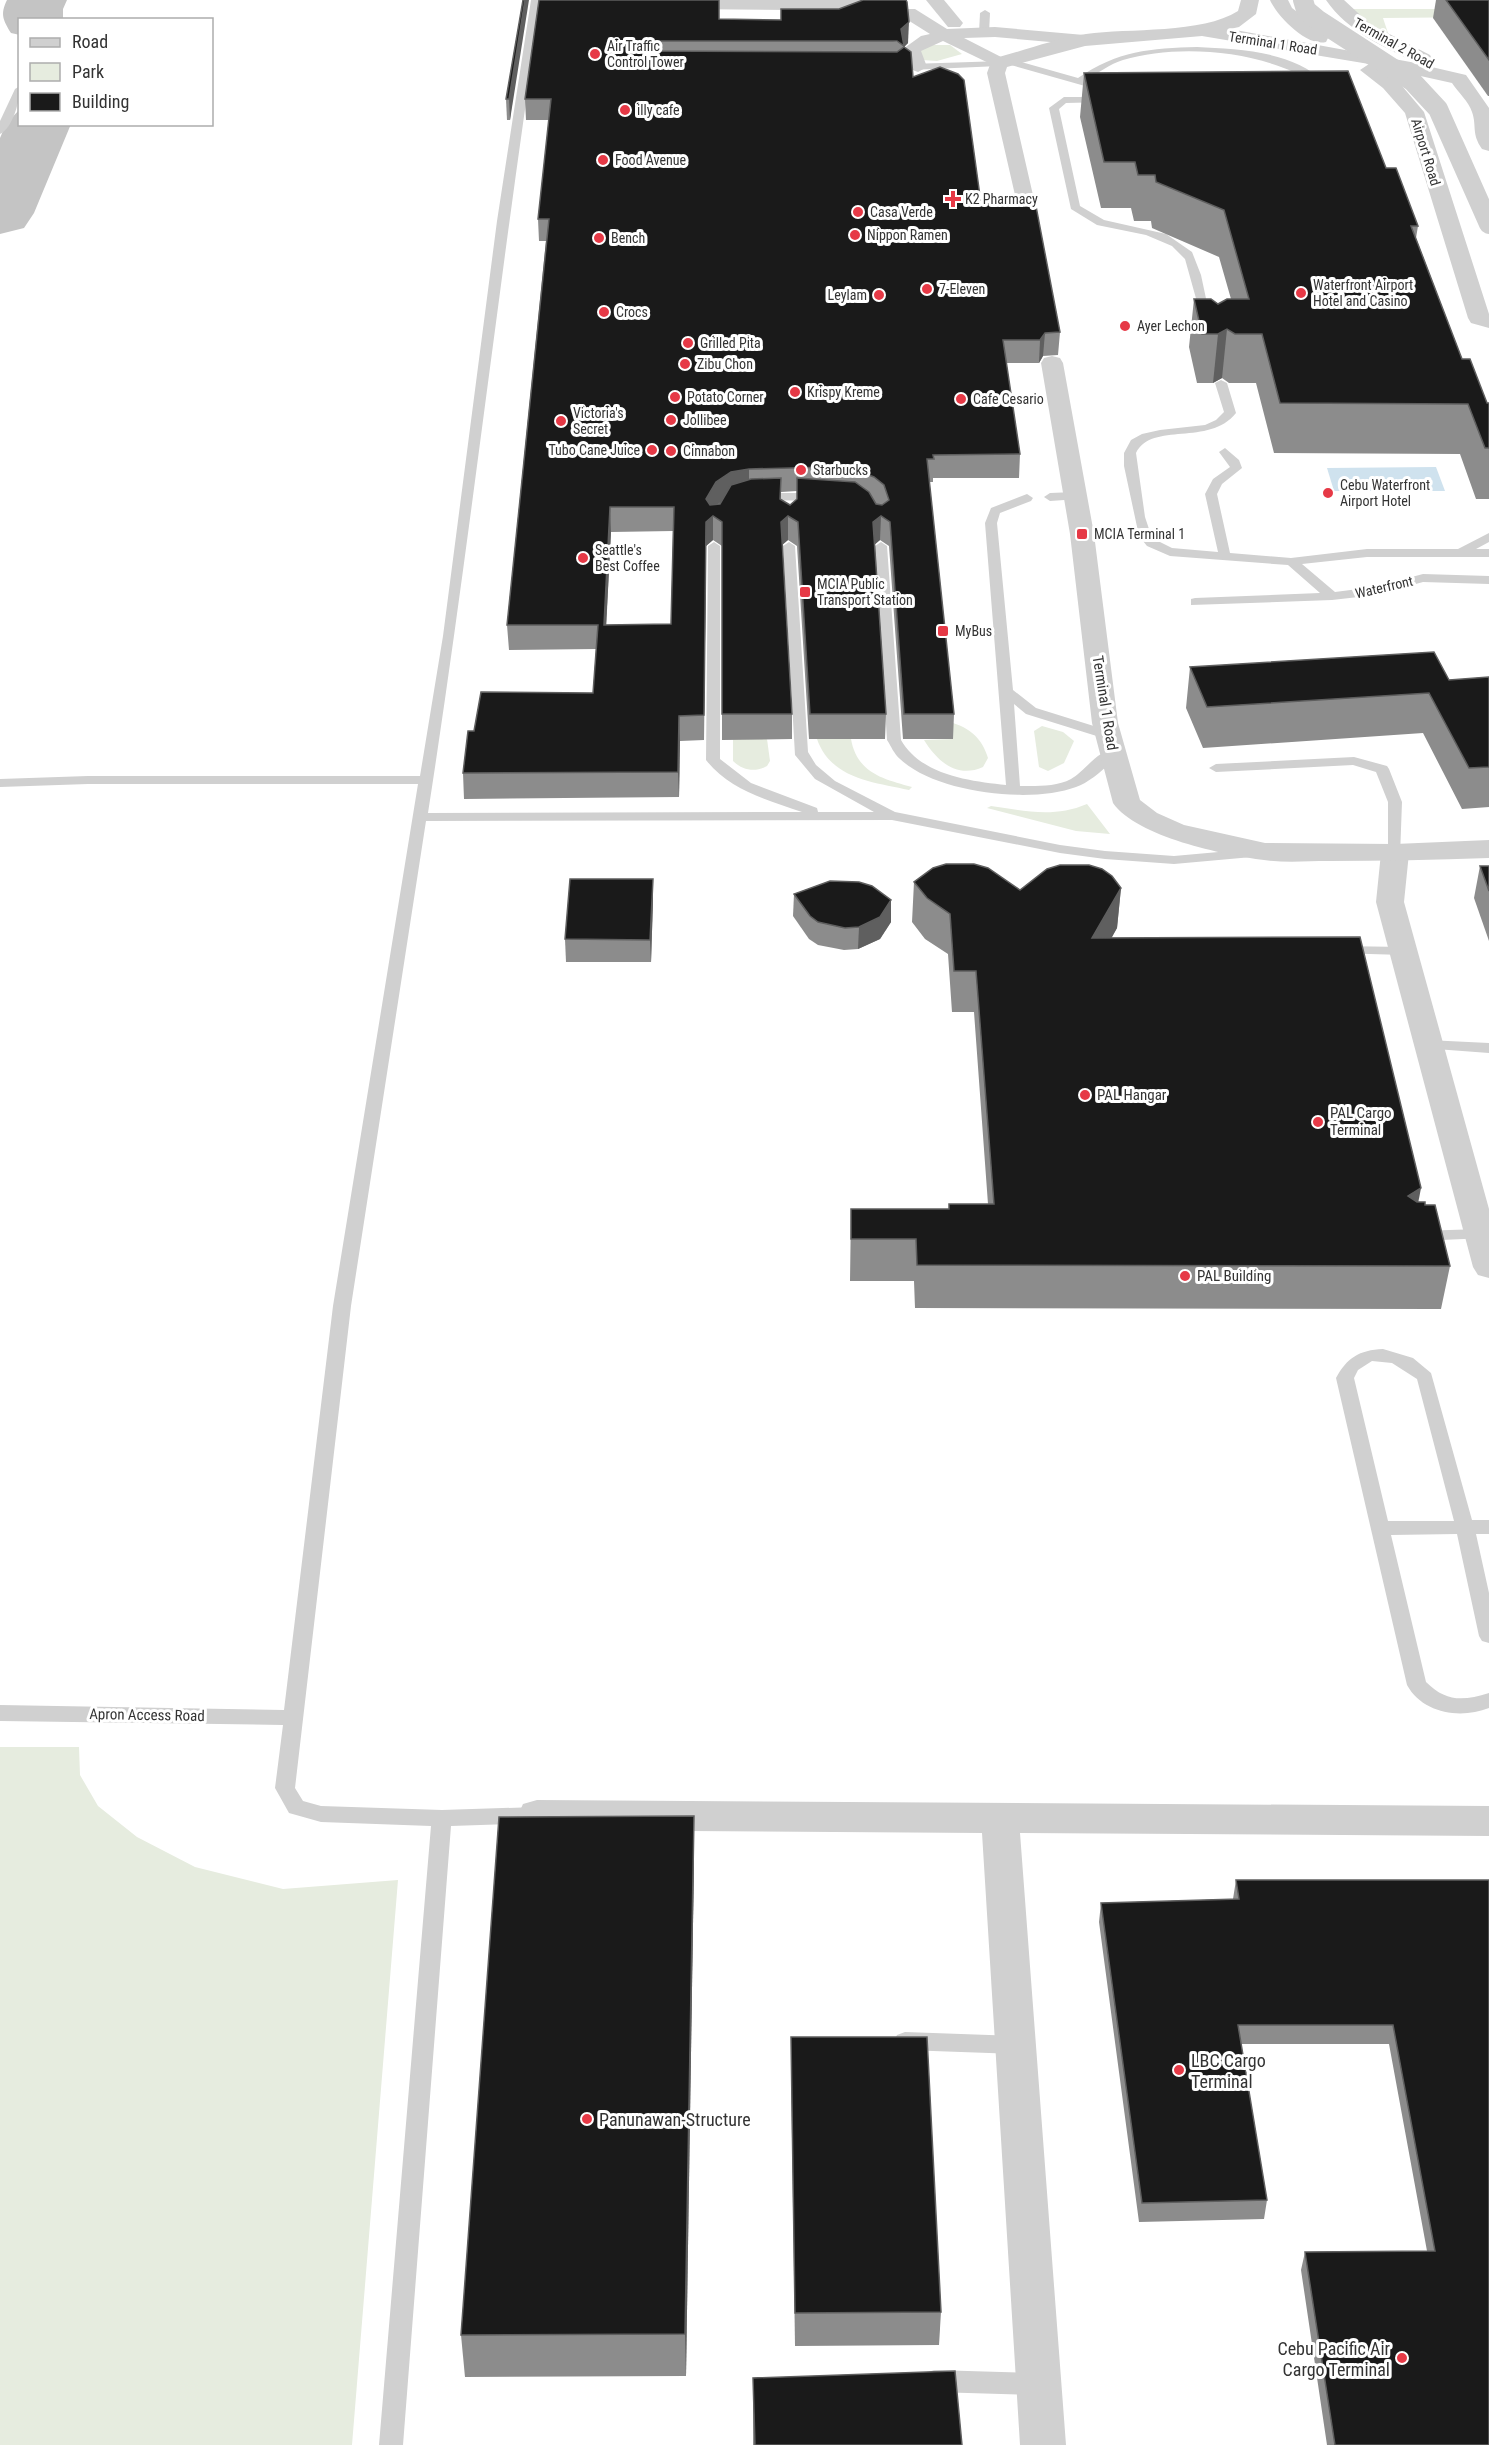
<svg xmlns="http://www.w3.org/2000/svg" width="1489" height="2445" font-family="'Roboto Condensed',sans-serif">
<style>
.green{fill:#e6ecdf}
.water{fill:#cfe2ee}
.lines{fill:none;stroke-linecap:round;stroke-linejoin:round}
.taxiway{fill:#c4c4c4;fill-rule:evenodd}
.service{fill:#d0d0d0;fill-rule:evenodd}
.minor{fill:#d0d0d0;fill-rule:evenodd}
.tertiary{fill:#d0d0d0;fill-rule:evenodd}
.tertiary-bridge{stroke:#d0d0d0;stroke-width:20}
.wall{fill:#8c8c8c;fill-rule:evenodd}
.shaded-wall{fill:#5f5f5f}
.building{fill:#1a1a1a;stroke:#5f5f5f;stroke-width:1.5;fill-rule:evenodd}
.poi-dot{fill:#e63946;stroke:#fff;stroke-width:2}
.labels{text-anchor:middle;dominant-baseline:central;stroke-width:6;stroke-linejoin:round;paint-order:stroke}
.far-street-label{font-size:14px;fill:#333;stroke:#fff}
.far-poi-label{font-size:14px;fill:#333;stroke:#fff;text-anchor:start}
.street-label{font-size:15px;fill:#333;stroke:#fff}
.poi-label{font-size:15px;fill:#333;stroke:#fff;text-anchor:start}
.near-poi-label{font-size:18px;fill:#333;stroke:#fff;text-anchor:start}
</style>
<rect width="100%" height="100%" fill="#fff"/>
<g class="green">
<path d="M 1350,9 L 1489,9 L 1489,17 L 1383,18 L 1390,39 Z"/>
<path d="M 927,45 L 950,45 L 962,54 L 937,61 L 922,60 L 920,49 Z"/>
<path d="M 950,722 C 970,728 982,738 988,758 L 983,767 C 957,779 937,761 924,740 L 952,739 Z"/>
<path d="M 1042,726 L 1063,732 L 1074,741 L 1064,763 L 1048,771 L 1039,767 L 1034,731 Z"/>
<path d="M 733,739 L 767,739 L 770,761 L 767,766 C 755,773 742,770 733,761 Z"/>
<path d="M 817,739 L 851,739 C 857,773 883,779 912,787 L 909,790 C 873,782 831,779 817,739 Z"/>
<path d="M 1087,804 L 1110,834 L 1076,831 L 987,808 L 991,806 C 1025,811 1054,818 1087,804 Z"/>
<path d="M 0,1747 L 79,1747 L 80,1775 L 98,1806 L 137,1837 L 195,1867 L 283,1889 L 398,1880 L 352,2445 L 0,2445 Z"/>
</g>
<path class="water" d="M 1436,467 L 1445,491 L 1334,491 L 1327,468 Z"/>
<g class="lines">
<g class="taxiway">
<path d="M 7,0 L 67,0 L 63,9 L 63,20 L 20,20 L 20,35 L 11,33 C 3,20 0,14 7,0 Z"/>
<path d="M 20,109 L 20,124 L 71,124 L 34,213 L 24,228 L 0,234 L 0,138 L 6,124 Z"/>
</g>
<g class="service">
<path d="M 531,0 L 541,0 C 500,271 470,542 428,813 L 802,812 C 768,800 729,790 706,760 L 708,546 L 714,542 L 720,546 L 720,759 L 751,783 L 817,808 L 818,812 L 874,812 L 815,779 L 795,755 L 783,546 L 789,542 L 795,546 L 808,752 L 816,765 L 835,781 L 895,812 L 1060,845 L 1105,851 L 1174,856 L 1252,849 L 1259,853 L 1252,857 L 1174,864 L 1105,859 L 1060,853 L 892,820 L 426,821 L 351,1306 L 295,1788 L 303,1801 L 321,1806 L 442,1810 L 537,1807 L 544,1809 L 547,1815 L 544,1821 L 537,1823 L 451,1826 L 403,2445 L 379,2445 L 431,1826 L 321,1822 L 289,1813 L 275,1788 L 283,1725 L 0,1721 L 0,1705 L 284,1710 L 333,1306 L 418,784 L 88,784 L 0,787 L 0,779 L 88,776 L 420,776 L 443,636 L 497,221 Z"/>
<path d="M 985,10 L 990,13 L 989,33 L 984,36 L 979,33 L 980,13 Z"/>
<path d="M 1197,47 C 1238,49 1293,51 1324,82 L 1316,84 C 1265,51 1181,43 1123,60 C 1110,64 1098,73 1086,80 L 1106,90 L 1106,94 L 1103,95 L 1092,88 L 1004,63 L 999,66 L 910,70 L 905,67 L 910,64 L 1002,61 L 1007,58 L 1078,78 C 1117,51 1151,48 1197,47 Z"/>
<path d="M 20,86 C 20,100 13,128 0,134 L 0,121 L 15,89 Z"/>
<path d="M 1104,97 L 1109,100 L 1107,102 L 1066,103 L 1059,109 L 1080,206 L 1104,220 L 1166,234 L 1192,252 L 1201,275 L 1211,322 L 1202,320 L 1185,259 L 1172,246 L 1146,235 L 1097,225 L 1071,209 L 1049,108 L 1064,97 Z"/>
<path d="M 1221,380 L 1227,383 L 1236,413 C 1209,447 1152,421 1136,453 L 1145,517 L 1152,538 L 1172,548 L 1218,552 L 1205,494 L 1213,479 L 1230,467 L 1219,452 L 1225,448 L 1239,460 L 1242,468 L 1222,484 L 1217,494 L 1230,553 L 1291,558 L 1367,549 L 1458,549 L 1489,533 L 1489,542 L 1476,549 L 1489,549 L 1489,557 L 1367,557 L 1302,564 L 1335,592 L 1374,587 L 1423,574 L 1489,576 L 1489,584 L 1423,582 L 1376,595 L 1332,600 L 1191,605 L 1191,599 L 1195,598 L 1320,593 L 1288,565 L 1170,556 L 1147,546 L 1139,536 L 1124,466 L 1124,453 L 1131,440 L 1142,434 L 1160,430 L 1205,425 L 1216,420 L 1224,412 L 1215,383 Z"/>
<path d="M 1075,492 L 1079,493 L 1079,499 L 1050,501 L 1044,497 L 1050,493 Z"/>
<path d="M 760,493 L 818,493 L 824,497 L 818,501 L 756,500 L 754,497 Z"/>
<path d="M 1027,494 L 1033,498 L 1031,501 L 1000,513 L 997,523 L 1013,690 L 1036,708 L 1113,732 L 1115,735 L 1108,739 L 1103,738 L 1026,714 L 1014,704 L 1020,786 C 1036,786 1056,787 1071,779 C 1084,772 1101,746 1117,750 L 1119,753 C 1109,765 1091,782 1076,787 C 1031,804 936,793 900,759 C 894,754 891,746 887,740 L 875,546 L 881,542 L 887,546 L 901,740 C 921,775 969,781 1006,785 L 985,523 L 991,508 Z"/>
<path d="M 1354,757 L 1387,766 L 1389,769 L 1402,802 L 1400,856 L 1390,856 L 1388,853 L 1388,802 L 1376,772 L 1353,765 L 1216,772 L 1209,768 L 1216,764 Z"/>
<path d="M 1340,946 L 1404,947 L 1411,951 L 1404,955 L 1335,953 L 1333,950 L 1335,947 Z"/>
<path d="M 1427,1040 L 1489,1043 L 1489,1053 L 1422,1048 L 1419,1045 Z"/>
<path d="M 1480,1229 L 1488,1234 L 1486,1238 L 1419,1241 L 1411,1236 L 1419,1231 Z"/>
<path d="M 1383,1349 L 1413,1358 L 1431,1373 L 1472,1520 L 1489,1520 L 1489,1534 L 1476,1534 L 1489,1593 L 1489,1643 L 1482,1641 L 1479,1636 L 1457,1534 L 1391,1535 L 1426,1682 C 1446,1702 1463,1701 1489,1693 L 1489,1708 C 1461,1719 1423,1714 1407,1685 L 1336,1378 C 1347,1358 1359,1350 1383,1349 ZM 1372,1361 L 1392,1363 L 1417,1379 L 1454,1521 L 1388,1521 L 1354,1378 L 1358,1370 Z"/>
<path d="M 905,2032 L 1017,2036 L 1025,2038 L 1028,2045 L 1025,2052 L 1017,2054 L 905,2050 L 897,2047 L 894,2041 L 897,2035 Z"/>
<path d="M 934,2370 L 1037,2373 L 1045,2376 L 1049,2384 L 1045,2392 L 1037,2395 L 934,2392 L 926,2389 L 922,2381 L 926,2373 Z"/>
</g>
<g class="minor">
<path d="M 673,0 L 886,0 L 902,3 L 903,9 L 915,9 L 947,29 L 995,27 L 1084,35 L 1093,40 L 1084,45 L 995,37 L 964,38 L 1005,59 L 1008,63 L 1005,67 L 999,68 L 943,41 L 921,51 L 927,67 L 918,72 C 908,70 903,59 903,49 L 921,36 L 930,34 L 903,17 L 902,11 L 682,9 L 676,8 Z"/>
<path d="M 926,0 L 944,0 L 963,23 L 960,27 L 948,27 Z"/>
<path d="M 1395,845 L 1405,847 L 1409,853 L 1404,902 L 1489,1209 L 1489,1278 L 1478,1275 L 1473,1267 L 1376,902 L 1381,853 L 1385,847 Z"/>
<path d="M 537,1800 L 1489,1806 L 1489,1836 L 1020,1833 L 1066,2445 L 1020,2445 L 982,1833 L 537,1830 L 523,1826 L 518,1815 L 523,1804 Z"/>
</g>
<g class="tertiary">
<path d="M 1241,0 L 1259,0 L 1256,14 L 1239,27 L 1230,29 L 1416,63 C 1383,46 1348,32 1326,0 L 1344,0 L 1370,24 L 1430,55 L 1432,59 L 1423,65 L 1466,75 L 1489,108 L 1489,151 L 1482,149 C 1471,133 1477,126 1472,112 C 1469,102 1458,92 1452,83 L 1371,65 L 1397,80 L 1424,112 L 1489,314 L 1489,328 L 1471,323 L 1468,318 L 1405,113 L 1383,88 L 1360,70 L 1369,64 L 1202,36 L 1085,46 L 1007,67 L 1005,73 L 1038,217 L 1035,221 L 1021,221 L 987,73 L 992,59 C 1023,51 1054,39 1086,34 C 1129,28 1202,34 1238,11 Z"/>
<path d="M 1270,0 L 1288,0 L 1292,8 L 1326,34 L 1328,38 L 1326,42 C 1307,47 1277,16 1270,0 Z"/>
<path d="M 1052,356 L 1060,358 L 1063,363 L 1094,534 L 1118,723 L 1140,800 L 1157,813 L 1184,825 L 1265,843 L 1395,844 L 1489,840 L 1489,858 C 1435,860 1382,861 1328,861 C 1308,861 1285,863 1264,860 C 1224,855 1137,837 1113,803 L 1092,723 L 1070,534 L 1041,363 L 1044,358 Z"/>
</g>
<path class="tertiary-bridge" d="M 1303,0 L 1306,10 L 1318,20 L 1412,81 L 1438,109 L 1489,224"/>
</g>
<g class="wall">
<path d="M 523,0 L 510,120 L 507,120 L 506,99 Z"/>
<path d="M 539,0 L 720,19 L 908,43 L 904,47 L 913,77 L 980,196 L 1060,332 L 1058,355 L 1043,356 L 1039,363 L 1006,363 L 1020,454 L 1019,478 L 933,478 L 933,482 L 929,482 L 954,714 L 953,739 L 903,739 L 889,546 L 880,540 L 875,544 L 886,714 L 885,739 L 809,739 L 797,546 L 788,540 L 782,545 L 792,714 L 792,739 L 722,740 L 722,546 L 713,540 L 706,546 L 704,740 L 680,741 L 679,797 L 464,799 L 463,773 L 474,731 L 593,693 L 596,649 L 509,650 L 507,625 L 546,241 L 539,241 L 538,219 L 549,120 L 526,120 L 525,99 ZM 797,491 L 797,499 L 790,505 L 781,499 L 781,492 ZM 673,531 L 671,624 L 606,625 L 611,532 Z"/>
<path d="M 1436,0 L 1489,0 L 1489,96 L 1488,96 L 1433,18 Z"/>
<path d="M 1084,73 L 1386,168 L 1418,226 L 1416,238 L 1462,359 L 1487,403 L 1489,403 L 1489,499 L 1476,499 L 1460,454 L 1274,453 L 1256,383 L 1229,383 L 1222,378 L 1213,383 L 1197,383 L 1189,347 L 1194,299 L 1218,304 L 1231,299 L 1219,257 L 1152,228 L 1151,221 L 1134,221 L 1131,208 L 1101,208 L 1080,117 Z"/>
<path d="M 1190,667 L 1449,680 L 1489,677 L 1489,807 L 1462,809 L 1423,733 L 1203,748 L 1186,708 Z"/>
<path d="M 1480,866 L 1489,866 L 1489,941 L 1474,898 Z"/>
<path d="M 914,882 L 1020,890 L 1121,888 L 1117,928 L 1111,938 L 1418,1202 L 1450,1266 L 1441,1309 L 915,1308 L 914,1281 L 850,1281 L 851,1209 L 949,1209 L 949,1204 L 988,1204 L 974,1012 L 952,1012 L 948,954 L 925,939 L 912,922 Z"/>
<path d="M 794,894 L 891,900 L 891,922 L 880,939 L 858,949 L 844,950 L 818,945 L 809,939 L 793,916 Z"/>
<path d="M 653,901 L 651,962 L 566,962 L 565,939 Z"/>
<path d="M 694,1860 L 686,2376 L 465,2377 L 461,2335 Z"/>
<path d="M 1236,1880 L 1489,1880 L 1489,2445 L 1327,2445 L 1301,2270 L 1305,2252 L 1427,2251 L 1389,2044 L 1241,2044 L 1267,2200 L 1264,2219 L 1139,2222 L 1099,1922 L 1101,1903 L 1233,1899 Z"/>
<path d="M 791,2037 L 941,2312 L 939,2345 L 795,2346 L 791,2071 Z"/>
<path d="M 753,2378 L 962,2445 L 753,2445 Z"/>
</g>
<g class="shaded-wall">
<path d="M 525,0 L 529,0 L 510,120 L 509,99 Z"/>
<path d="M 909,22 L 908,43 L 904,47 L 901,29 Z"/>
<path d="M 639,41 L 639,62 L 634,69 L 634,43 Z"/>
<path d="M 1227,329 L 1222,378 L 1213,383 L 1218,334 Z"/>
<path d="M 1045,333 L 1043,356 L 1039,363 L 1040,340 Z"/>
<path d="M 749,469 L 749,492 L 731,496 L 716,505 L 713,516 L 713,540 L 706,546 L 704,740 L 706,499 L 716,482 L 731,472 Z"/>
<path d="M 610,507 L 611,532 L 605,649 L 604,625 Z"/>
<path d="M 788,516 L 788,540 L 781,546 L 781,522 Z"/>
<path d="M 881,516 L 880,540 L 873,546 L 873,522 Z"/>
<path d="M 679,716 L 680,741 L 679,797 L 678,772 Z"/>
<path d="M 653,879 L 653,901 L 651,962 L 650,940 Z"/>
<path d="M 1121,888 L 1117,928 L 1089,979 L 1092,938 Z"/>
<path d="M 891,900 L 891,922 L 880,939 L 858,949 L 859,927 Z"/>
<path d="M 1421,1188 L 1413,1230 L 1408,1196 Z"/>
<path d="M 694,1816 L 694,1860 L 686,2376 L 685,2334 Z"/>
</g>
<g class="building">
<path d="M 523,0 L 525,0 L 509,99 L 506,99 Z"/>
<path d="M 539,0 L 719,0 L 719,19 L 781,20 L 781,9 L 839,9 L 863,0 L 906,0 L 907,2 L 909,22 L 901,29 L 904,46 L 897,41 L 639,41 L 634,43 L 633,48 L 636,51 L 897,52 L 904,47 L 911,52 L 913,77 L 940,67 L 958,74 L 964,80 L 980,196 L 1019,195 L 1021,201 L 1035,201 L 1060,332 L 1045,333 L 1040,340 L 1003,340 L 1020,454 L 933,455 L 934,459 L 927,459 L 954,714 L 904,714 L 890,522 L 881,516 L 873,522 L 886,714 L 810,714 L 798,522 L 788,516 L 781,522 L 792,714 L 722,714 L 722,522 L 713,516 L 706,522 L 704,715 L 679,716 L 678,772 L 463,773 L 468,731 L 474,731 L 481,692 L 593,693 L 598,625 L 507,625 L 549,219 L 538,219 L 551,99 L 525,99 ZM 829,467 L 861,472 L 874,477 L 884,485 L 889,500 L 882,505 L 876,504 L 869,492 L 855,482 L 797,478 L 797,499 L 790,505 L 780,499 L 781,478 L 751,479 L 731,485 L 720,504 L 710,505 L 706,499 L 716,482 L 731,472 L 749,469 ZM 610,507 L 674,507 L 671,624 L 604,625 Z"/>
<path d="M 1446,0 L 1489,0 L 1489,60 Z"/>
<path d="M 1348,71 L 1386,168 L 1396,168 L 1418,226 L 1411,226 L 1462,359 L 1470,359 L 1487,403 L 1489,403 L 1489,448 L 1485,448 L 1468,404 L 1280,403 L 1262,334 L 1235,334 L 1227,329 L 1218,334 L 1202,334 L 1194,299 L 1211,299 L 1218,304 L 1227,299 L 1249,299 L 1224,210 L 1156,182 L 1155,175 L 1138,175 L 1135,162 L 1104,162 L 1084,73 Z"/>
<path d="M 1434,652 L 1449,680 L 1489,677 L 1489,767 L 1469,768 L 1429,693 L 1207,707 L 1190,667 Z"/>
<path d="M 946,864 L 974,864 L 988,868 L 1020,890 L 1047,869 L 1060,865 L 1089,865 L 1102,869 L 1112,876 L 1121,888 L 1092,938 L 1360,937 L 1421,1188 L 1408,1196 L 1417,1202 L 1425,1202 L 1425,1205 L 1435,1205 L 1450,1266 L 917,1265 L 916,1239 L 851,1239 L 851,1209 L 949,1209 L 949,1204 L 994,1204 L 976,971 L 954,971 L 950,914 L 927,898 L 914,882 L 933,868 Z"/>
<path d="M 1480,866 L 1489,866 L 1489,891 Z"/>
<path d="M 570,879 L 653,879 L 650,940 L 565,939 Z"/>
<path d="M 830,881 L 859,882 L 872,886 L 891,900 L 880,917 L 859,927 L 845,928 L 818,922 L 810,916 L 794,894 Z"/>
<path d="M 694,1816 L 685,2334 L 461,2335 L 499,1817 Z"/>
<path d="M 1236,1880 L 1489,1880 L 1489,2445 L 1335,2445 L 1305,2252 L 1435,2251 L 1393,2025 L 1238,2025 L 1267,2200 L 1142,2203 L 1101,1903 L 1239,1899 Z"/>
<path d="M 791,2037 L 927,2037 L 941,2312 L 795,2313 Z"/>
<path d="M 955,2371 L 962,2445 L 755,2445 L 753,2378 Z"/>
</g>
<g class="poi-dot">
<circle cx="595" cy="54" r="6"/>
<circle cx="625" cy="110" r="6"/>
<circle cx="603" cy="160" r="6"/>
<path d="M950 190h6v6h6v6h-6v6h-6v-6h-6v-6h6z"/>
<circle cx="858" cy="212" r="6"/>
<circle cx="855" cy="235" r="6"/>
<circle cx="599" cy="238" r="6"/>
<circle cx="927" cy="289" r="6"/>
<circle cx="1301" cy="293" r="6"/>
<circle cx="879" cy="295" r="6"/>
<circle cx="604" cy="312" r="6"/>
<circle cx="1125" cy="326" r="6"/>
<circle cx="688" cy="343" r="6"/>
<circle cx="685" cy="364" r="6"/>
<circle cx="795" cy="392" r="6"/>
<circle cx="675" cy="397" r="6"/>
<circle cx="961" cy="399" r="6"/>
<circle cx="671" cy="420" r="6"/>
<circle cx="561" cy="421" r="6"/>
<circle cx="652" cy="450" r="6"/>
<circle cx="671" cy="451" r="6"/>
<circle cx="801" cy="470" r="6"/>
<circle cx="1328" cy="493" r="6"/>
<rect x="1076" y="528" width="12" height="12" rx="3"/>
<circle cx="583" cy="558" r="6"/>
<rect x="799" y="586" width="12" height="12" rx="3"/>
<rect x="937" y="625" width="12" height="12" rx="3"/>
<circle cx="1085" cy="1095" r="6"/>
<circle cx="1318" cy="1122" r="6"/>
<circle cx="1185" cy="1276" r="6"/>
<circle cx="1179" cy="2070" r="6"/>
<circle cx="587" cy="2119" r="6"/>
<circle cx="1402" cy="2358" r="6"/>
</g>
<g class="labels">
<g class="far-street-label">
<text transform="translate(1273 43) rotate(9)">Terminal 1 Road</text>
<text transform="translate(1394 43) rotate(29)">Terminal 2 Road</text>
<text transform="translate(1426 152) rotate(73)">Airport Road</text>
<text transform="translate(1384 587) rotate(-13)">Waterfront</text>
</g>
<g class="far-poi-label">
<text x="607" y="46">Air Traffic<tspan x="607" dy="16">Control Tower</tspan></text>
<text x="637" y="110">illy cafe</text>
<text x="615" y="160">Food Avenue</text>
<text x="965" y="199">K2 Pharmacy</text>
<text x="870" y="212">Casa Verde</text>
<text x="867" y="235">Nippon Ramen</text>
<text x="611" y="238">Bench</text>
<text x="1313" y="285">Waterfront Airport<tspan x="1313" dy="16">Hotel and Casino</tspan></text>
<text x="939" y="289">7-Eleven</text>
<text x="867" y="295" text-anchor="end">Leylam</text>
<text x="616" y="312">Crocs</text>
<text x="1137" y="326">Ayer Lechon</text>
<text x="700" y="343">Grilled Pita</text>
<text x="697" y="364">Zibu Chon</text>
<text x="807" y="392">Krispy Kreme</text>
<text x="687" y="397">Potato Corner</text>
<text x="973" y="399">Cafe Cesario</text>
<text x="573" y="413">Victoria's<tspan x="573" dy="16">Secret</tspan></text>
<text x="683" y="420">Jollibee</text>
<text x="640" y="450" text-anchor="end">Tubo Cane Juice</text>
<text x="683" y="451">Cinnabon</text>
<text x="813" y="470">Starbucks</text>
<text x="1340" y="485">Cebu Waterfront<tspan x="1340" dy="16">Airport Hotel</tspan></text>
<text x="1094" y="534">MCIA Terminal 1</text>
<text x="595" y="550">Seattle's<tspan x="595" dy="16">Best Coffee</tspan></text>
<text x="817" y="584">MCIA Public<tspan x="817" dy="16">Transport Station</tspan></text>
<text x="955" y="631">MyBus</text>
</g>
<g class="street-label">
<text transform="translate(1105 703) rotate(81)">Terminal 1 Road</text>
<text transform="translate(147 1715) rotate(1)">Apron Access Road</text>
</g>
<g class="poi-label">
<text x="1097" y="1095">PAL Hangar</text>
<text x="1330" y="1113">PAL Cargo<tspan x="1330" dy="17">Terminal</tspan></text>
<text x="1197" y="1276">PAL Building</text>
</g>
<g class="near-poi-label">
<text x="1191" y="2060">LBC Cargo<tspan x="1191" dy="21">Terminal</tspan></text>
<text x="599" y="2119">Panunawan-Structure</text>
<text x="1390" y="2348" text-anchor="end">Cebu Pacific Air<tspan x="1390" dy="21">Cargo Terminal</tspan></text>
</g>
</g>
<rect x="18" y="18" width="195" height="108" fill="#ffffff" stroke="#adadad" stroke-width="1.5"/>
<rect x="30" y="38" width="30" height="9" fill="#d0d0d0" stroke="#adadad" stroke-width="1.5"/>
<text x="72" y="48" font-size="18" fill="#333333">Road</text>
<rect x="30" y="63" width="30" height="18" fill="#e6ecdf" stroke="#adadad" stroke-width="1.5"/>
<text x="72" y="78" font-size="18" fill="#333333">Park</text>
<rect x="30" y="93" width="30" height="18" fill="#1a1a1a" stroke="#adadad" stroke-width="1.5"/>
<text x="72" y="108" font-size="18" fill="#333333">Building</text>
</svg>
